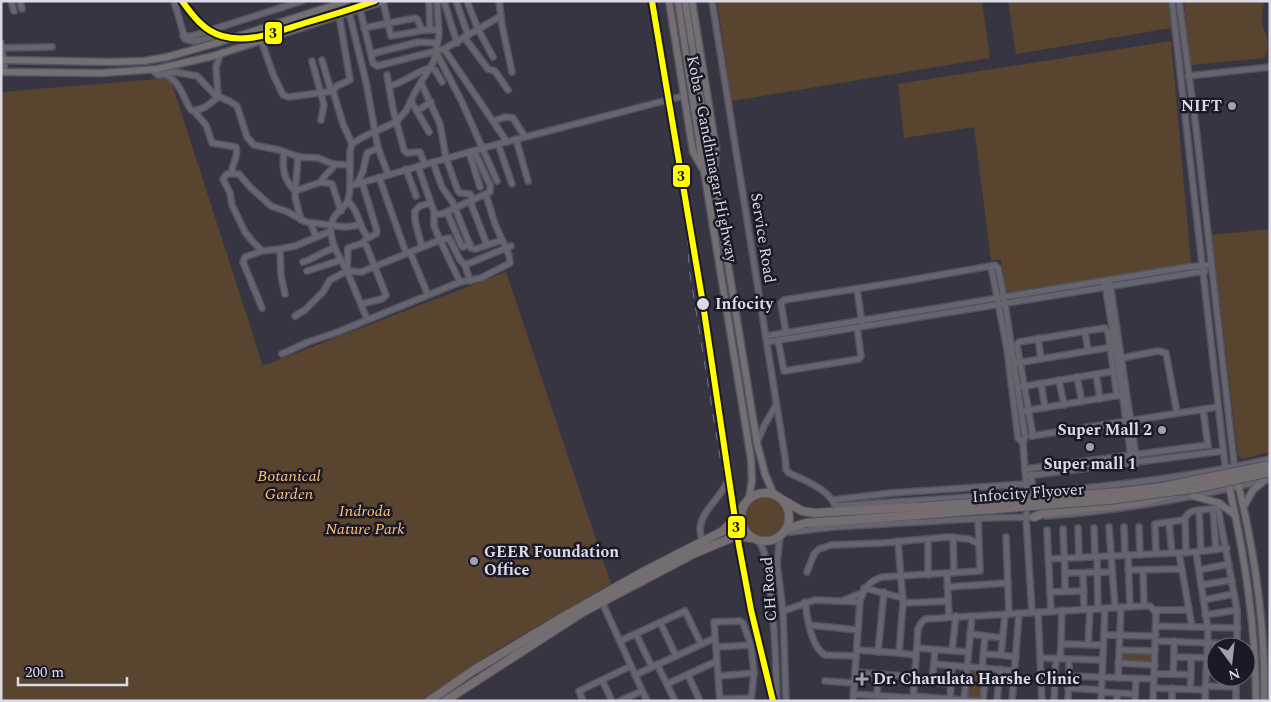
<svg xmlns="http://www.w3.org/2000/svg" width="1271" height="702" font-family="Spectral,serif">
<style>
.green{fill:#59452f}
.lines{fill:none;stroke-linecap:round;stroke-linejoin:round}
.minor-casing{stroke:#555260;stroke-width:8}
.major-casing{stroke:#555260;stroke-width:9}
.highway-casing{stroke:#555260;stroke-width:10}
.minor{stroke:#66656f;stroke-width:5}
.major{stroke:#746f73;stroke-width:6}
.highway{stroke:#746e70;stroke-width:8}
.rail{stroke:#75737e;stroke-width:1;stroke-dasharray:9 9;stroke-linecap:butt}
.highway-bridge-casing{stroke:#555260;stroke-width:10;stroke-linecap:butt}
.highway-bridge{stroke:#746e70;stroke-width:8}
.metro-1-casing{stroke:#1b1925;stroke-width:10}
.metro-1{stroke:#ff0;stroke-width:6}
.poi-dot{fill:#a2a0b0;stroke:#1b1925;stroke-width:2}
.stop-dot{fill:#dbd9ea;stroke:#1b1925;stroke-width:2}
.labels{text-anchor:middle;dominant-baseline:central;stroke-width:5;stroke-linejoin:round;paint-order:stroke}
.poi-label{font-size:16px;font-weight:bold;fill:#dbd9ea;stroke:#1b1925;text-anchor:end}
.street-label{font-size:16px;fill:#dbd9ea;stroke:#1b1925}
.stop-label{font-size:16px;font-weight:bold;fill:#dbd9ea;stroke:#1b1925;text-anchor:start}
.park-label{font-size:16px;font-style:italic;fill:#fdc177;stroke:#1b1925}
.line-badge{stroke:#1b1925;stroke-width:2}
.pale-badge-label{font-size:14px;text-anchor:middle;font-weight:bold;fill:#111}
</style>
<rect width="100%" height="100%" fill="#383543"/>
<g class="green">
<path d="M 717,1 L 982,1 L 990,58 L 732,101 Z"/>
<path d="M 1008,1 L 1168,1 L 1171,28 L 1016,54 Z"/>
<path d="M 1184,1 L 1265,1 C 1262,9 1261,18 1263,26 C 1267,39 1271,46 1264,58 L 1190,65 Z"/>
<path d="M 1171,41 L 1191,263 L 1006,294 L 1001,260 L 991,260 L 974,127 L 904,138 L 898,84 Z"/>
<path d="M 170,78 L 263,366 L 506,272 L 611,584 L 493,652 L 422,701 L 1,701 L 1,92 Z"/>
<path d="M 1270,229 L 1270,405 L 1268,406 L 1270,412 L 1270,452 L 1243,459 L 1238,455 L 1212,235 Z"/>
<circle cx="765" cy="518" r="21"/>
<path d="M 1120,651 L 1153,652 L 1152,663 L 1120,662 Z"/>
<path d="M 969,669 L 985,670 L 982,698 L 966,697 Z"/>
</g>
<g class="lines">
<defs>
<g id="minor">
<path d="M 11,1 L 14,11"/>
<path d="M 20,1 L 22,9"/>
<path d="M 174,1 L 185,39 C 201,47 212,29 231,39"/>
<path d="M 429,1 L 430,29"/>
<path d="M 444,1 L 457,43"/>
<path d="M 456,1 L 468,35"/>
<path d="M 467,1 L 478,29 L 493,57"/>
<path d="M 499,1 L 502,25 L 512,72"/>
<path d="M 653,1 L 729,469 C 731,493 702,505 700,529 C 700,533 702,538 702,541"/>
<path d="M 712,1 L 785,457 L 786,469 L 789,473 C 806,481 835,491 837,513"/>
<path d="M 1172,1 L 1226,473"/>
<path d="M 1179,1 L 1196,128 L 1235,471"/>
<path d="M 383,2 L 391,36 L 425,30 L 439,30"/>
<path d="M 360,9 L 373,63 L 377,66 L 444,49 L 501,16"/>
<path d="M 349,12 L 366,82 L 378,148 L 388,174"/>
<path d="M 339,15 L 350,80 L 337,86 L 333,91 L 343,124 L 352,144"/>
<path d="M 364,28 L 415,18 L 417,19 L 422,30"/>
<path d="M 183,36 L 192,36 L 302,1"/>
<path d="M 464,37 L 488,69 L 495,71 L 508,90"/>
<path d="M 261,40 L 273,74 L 283,95 L 289,97 L 333,91"/>
<path d="M 1,43 L 5,72"/>
<path d="M 1,48 L 52,47"/>
<path d="M 444,49 L 507,142"/>
<path d="M 436,52 L 461,100 L 497,181"/>
<path d="M 371,54 L 419,42 L 437,43"/>
<path d="M 322,60 L 331,91"/>
<path d="M 312,61 L 324,105 L 321,120"/>
<path d="M 152,70 L 158,75 L 175,72 L 197,76 L 215,95 L 229,101 L 237,106 L 247,137 L 254,145 L 279,150 L 299,157 L 318,158 L 333,164 L 350,165"/>
<path d="M 164,74 C 180,80 183,98 191,110 C 201,112 211,103 218,97 L 216,67 L 221,53"/>
<path d="M 387,75 L 393,109 L 404,150 L 407,153 L 420,152 L 425,165"/>
<path d="M 1188,76 L 1270,67"/>
<path d="M 421,83 L 440,124 L 446,158 L 458,191 L 460,193 L 470,194 L 474,200"/>
<path d="M 389,86 C 404,83 415,72 430,68 L 435,70 L 442,82"/>
<path d="M 411,101 L 429,132"/>
<path d="M 194,111 L 206,125 L 212,143 L 236,147 C 239,159 231,163 232,173"/>
<path d="M 417,111 L 431,102"/>
<path d="M 494,121 L 505,117 L 513,118 L 525,137"/>
<path d="M 516,139 L 528,181"/>
<path d="M 498,144 L 512,184"/>
<path d="M 284,152 C 282,167 283,179 295,191 L 321,182 C 324,174 331,172 335,164"/>
<path d="M 469,152 L 480,187"/>
<path d="M 298,156 L 295,197 L 301,220"/>
<path d="M 433,162 L 442,187 L 453,203 L 471,248 L 476,249 L 502,240"/>
<path d="M 418,166 L 434,212 L 434,226 L 440,240 L 449,238 L 460,260 L 465,265"/>
<path d="M 406,169 L 416,196"/>
<path d="M 379,177 L 406,253"/>
<path d="M 321,182 L 332,184 L 341,211"/>
<path d="M 362,182 L 377,231 L 376,234 L 366,239 L 363,243"/>
<path d="M 357,184 L 363,171 L 367,153 L 378,148"/>
<path d="M 350,186 L 350,152 L 352,144 L 363,137 L 396,122 L 406,111 L 415,92 L 434,61 L 439,35 L 437,1"/>
<path d="M 470,201 L 487,245"/>
<path d="M 349,202 C 361,215 358,227 368,237"/>
<path d="M 434,212 L 437,214 L 442,214 L 490,192 L 490,185 L 474,151"/>
<path d="M 447,212 L 461,245 L 463,247 L 470,244"/>
<path d="M 311,224 L 316,237"/>
<path d="M 422,247 L 415,221 L 415,211 L 420,206 L 431,203"/>
<path d="M 280,249 L 281,276 L 285,294"/>
<path d="M 262,251 L 253,242 L 245,232 L 232,205 L 230,193 L 223,179 L 227,174 L 239,174 L 250,187 L 271,206 L 288,212 L 306,222 L 345,227 L 361,225"/>
<path d="M 410,252 L 428,295"/>
<path d="M 303,262 C 314,259 323,251 335,248"/>
<path d="M 991,266 L 995,265 L 998,268 L 1005,303 L 1025,437 L 1023,443 L 1027,497"/>
<path d="M 307,271 L 341,260"/>
<path d="M 347,271 L 367,319"/>
<path d="M 470,281 L 465,265 L 511,246"/>
<path d="M 460,282 L 481,278 L 510,263 L 509,255 L 495,224 L 486,195"/>
<path d="M 1110,283 L 1137,463"/>
<path d="M 1105,284 L 1119,370 L 1132,464"/>
<path d="M 857,289 L 862,323"/>
<path d="M 262,308 L 243,262 L 245,257 L 262,251 L 280,249 L 295,246 L 331,231"/>
<path d="M 295,316 L 305,310 L 323,292 L 330,280 L 347,271 L 348,248 L 363,243 L 366,245 L 386,295 L 382,299 L 361,304"/>
<path d="M 1085,331 L 1088,351"/>
<path d="M 786,333 L 781,303 L 784,300 L 893,283 L 991,266 L 1007,349 L 1018,438 L 1023,443"/>
<path d="M 766,336 L 1188,267 L 1211,265"/>
<path d="M 1038,338 L 1041,359"/>
<path d="M 778,340 L 784,371 L 859,359 L 861,356 L 857,327"/>
<path d="M 767,342 L 1205,271"/>
<path d="M 282,354 L 308,342 L 338,332 L 460,282 L 440,240 L 366,270 L 362,272 L 347,271 C 339,257 323,232 335,216 C 346,203 349,206 350,186 L 483,148 L 683,96"/>
<path d="M 1122,358 L 1158,351 L 1166,353 L 1177,413"/>
<path d="M 1017,363 L 1112,347"/>
<path d="M 1096,374 L 1100,399"/>
<path d="M 1077,377 L 1082,402"/>
<path d="M 1059,380 L 1064,405"/>
<path d="M 1041,383 L 1045,408"/>
<path d="M 1020,387 L 1115,371"/>
<path d="M 1203,409 L 1208,446"/>
<path d="M 1024,411 L 1120,395"/>
<path d="M 1031,436 L 1218,407"/>
<path d="M 1033,436 L 1017,345 L 1019,342 L 1105,328 L 1108,332 L 1117,396"/>
<path d="M 757,442 L 764,426 L 776,405"/>
<path d="M 1025,469 L 1208,445"/>
<path d="M 1031,474 L 1033,493"/>
<path d="M 1026,476 L 1223,451"/>
<path d="M 833,500 L 891,493 L 1027,484"/>
<path d="M 1222,504 L 1218,508 L 1237,610 L 1237,647"/>
<path d="M 1027,505 L 1026,518 L 1032,612"/>
<path d="M 837,506 C 982,495 1127,492 1270,459"/>
<path d="M 1213,509 L 1216,550"/>
<path d="M 1199,510 L 1201,551"/>
<path d="M 1046,516 C 1122,511 1196,497 1270,479"/>
<path d="M 1185,518 L 1186,553"/>
<path d="M 1169,522 L 1172,553"/>
<path d="M 1109,527 L 1115,608"/>
<path d="M 1124,527 L 1125,555"/>
<path d="M 1139,527 L 1140,555"/>
<path d="M 1078,528 L 1079,558"/>
<path d="M 1094,528 L 1095,557"/>
<path d="M 1063,529 L 1065,573 L 1112,572"/>
<path d="M 1047,530 L 1051,611"/>
<path d="M 782,533 L 834,527 L 987,518 L 1035,517"/>
<path d="M 780,536 L 777,564 L 783,611 L 786,701"/>
<path d="M 953,537 L 954,573"/>
<path d="M 1006,537 L 1009,613"/>
<path d="M 759,541 C 767,555 768,570 770,585 C 775,624 776,662 777,701"/>
<path d="M 1196,552 L 1208,629 L 1205,701"/>
<path d="M 1179,553 L 1192,627"/>
<path d="M 1156,554 L 1155,524 L 1183,520 L 1189,513 L 1193,511 L 1218,508"/>
<path d="M 1128,555 L 1130,607"/>
<path d="M 1097,557 L 1098,609"/>
<path d="M 1048,559 L 1196,552 L 1227,548"/>
<path d="M 1128,570 L 1182,569"/>
<path d="M 1143,570 L 1144,606"/>
<path d="M 1199,570 L 1229,564"/>
<path d="M 807,572 L 814,554 L 819,549 L 831,545 L 882,543 L 948,537 L 969,539 L 979,544"/>
<path d="M 1065,573 L 1065,591"/>
<path d="M 1083,573 L 1084,609"/>
<path d="M 947,574 L 949,617"/>
<path d="M 928,575 L 928,539"/>
<path d="M 1201,585 L 1232,580"/>
<path d="M 947,587 L 1008,583"/>
<path d="M 864,588 L 903,598"/>
<path d="M 1050,592 L 1084,591"/>
<path d="M 844,600 L 862,593"/>
<path d="M 1203,600 L 1234,594"/>
<path d="M 602,602 L 647,701"/>
<path d="M 805,602 C 807,617 811,647 825,655 L 856,656"/>
<path d="M 903,603 L 948,601"/>
<path d="M 1154,610 L 1189,610"/>
<path d="M 783,611 L 815,600 L 860,602"/>
<path d="M 1038,612 L 1042,701"/>
<path d="M 1005,614 L 1001,655 L 1016,657"/>
<path d="M 1205,615 L 1237,610"/>
<path d="M 660,622 L 676,656"/>
<path d="M 809,625 L 858,630"/>
<path d="M 1156,626 L 1238,628"/>
<path d="M 636,634 L 652,667"/>
<path d="M 970,634 L 1002,638"/>
<path d="M 1104,635 L 1156,636"/>
<path d="M 620,641 L 685,611 L 701,644"/>
<path d="M 1156,641 L 1237,644"/>
<path d="M 1174,641 L 1174,657 L 1216,658"/>
<path d="M 1061,644 L 1062,610"/>
<path d="M 1088,645 L 1090,609"/>
<path d="M 716,647 L 751,645"/>
<path d="M 917,648 L 968,652"/>
<path d="M 857,650 L 899,653 L 903,603 L 898,541"/>
<path d="M 1119,650 L 1155,651"/>
<path d="M 952,651 L 956,616"/>
<path d="M 878,652 L 884,592"/>
<path d="M 899,653 L 916,655"/>
<path d="M 983,654 L 1001,655"/>
<path d="M 1040,658 L 1069,659 L 1069,676 L 1154,679"/>
<path d="M 1060,659 L 1061,644 L 1103,645"/>
<path d="M 1069,659 L 1103,660"/>
<path d="M 1118,663 L 1155,665"/>
<path d="M 657,664 L 675,701"/>
<path d="M 934,664 L 1015,671"/>
<path d="M 982,668 L 985,636"/>
<path d="M 855,672 L 915,677"/>
<path d="M 1206,672 L 1216,672"/>
<path d="M 1154,674 L 1173,674 L 1174,657"/>
<path d="M 1173,674 L 1191,675 L 1190,689"/>
<path d="M 635,675 L 715,638"/>
<path d="M 688,675 L 700,701"/>
<path d="M 1191,675 L 1191,658"/>
<path d="M 719,676 L 754,673"/>
<path d="M 1118,678 L 1121,607"/>
<path d="M 602,680 L 612,701"/>
<path d="M 825,681 L 854,683"/>
<path d="M 914,681 L 932,682 L 935,650"/>
<path d="M 932,682 L 951,684"/>
<path d="M 667,684 L 717,661"/>
<path d="M 1205,686 L 1236,687"/>
<path d="M 1068,688 L 1101,690"/>
<path d="M 1154,688 L 1205,690"/>
<path d="M 1101,692 L 1135,694"/>
<path d="M 853,694 L 913,698"/>
<path d="M 877,696 L 878,674"/>
<path d="M 913,696 L 978,701"/>
<path d="M 720,699 L 751,698"/>
<path d="M 950,700 L 952,666"/>
<path d="M 583,701 L 579,691 L 631,666"/>
<path d="M 620,701 L 642,691"/>
<path d="M 720,701 L 714,622 L 740,621 L 743,623 L 751,645 L 754,673 L 751,701"/>
<path d="M 853,701 L 860,602 C 863,589 869,581 882,577 L 980,571 L 978,519"/>
<path d="M 913,701 L 918,629 L 921,623 L 925,619 L 1145,606 L 1150,606 L 1156,613 L 1153,701"/>
<path d="M 964,701 L 972,616"/>
<path d="M 983,701 L 986,668"/>
<path d="M 997,701 L 1000,669"/>
<path d="M 1012,701 L 1019,613"/>
<path d="M 1054,701 L 1056,658"/>
<path d="M 1068,701 L 1069,676"/>
<path d="M 1101,701 L 1105,608"/>
<path d="M 1117,701 L 1117,693"/>
<path d="M 1135,701 L 1136,679"/>
<path d="M 1172,701 L 1172,688"/>
<path d="M 1236,701 L 1236,677"/>
</g>
<g id="major">
<path d="M 669,1 L 693,152 L 704,171 L 751,459 L 752,480 L 749,499"/>
<path d="M 678,1 L 703,168"/>
<path d="M 685,1 L 712,168"/>
<path d="M 692,1 L 716,149 L 714,178 L 757,443 L 765,474 L 774,495"/>
<path d="M 1,60 L 112,62 L 144,61 L 167,57 L 220,42 L 347,1"/>
<path d="M 1,72 L 102,73 L 157,69 L 213,56 L 384,1"/>
<path d="M 1236,475 C 1254,548 1266,625 1264,701"/>
<path d="M 1227,477 C 1244,552 1256,624 1256,701"/>
<path d="M 1193,496 L 1219,503 L 1235,515"/>
<path d="M 1244,506 L 1253,490 L 1264,481"/>
</g>
<g id="highway">
<circle cx="765" cy="517" r="24"/>
<path d="M 783,500 L 802,511 L 814,513 L 918,507"/>
<path d="M 1034,517 L 1044,513 L 1143,502 L 1175,493"/>
<path d="M 786,529 L 806,523 L 918,515"/>
<path d="M 429,701 L 474,670 L 563,617 L 641,573 L 723,531 L 736,517 L 744,505"/>
<path d="M 445,701 L 583,612 L 693,554 L 736,536 L 752,538"/>
</g>
</defs>
<use href="#minor" class="minor-casing"/>
<use href="#major" class="major-casing"/>
<use href="#highway" class="highway-casing"/>
<use href="#minor" class="minor"/>
<use href="#major" class="major"/>
<use href="#highway" class="highway"/>
<path class="rail" d="M 688,218 L 687,231 L 689,268 L 721,463 L 730,494"/>
<defs>
<g id="highway-bridge">
<path d="M 918,507 L 1121,492 L 1162,487 L 1270,465"/>
<path d="M 918,515 L 1109,500 L 1198,488 L 1270,472"/>
</g>
</defs>
<use href="#highway-bridge" class="highway-bridge-casing"/>
<use href="#highway-bridge" class="highway-bridge"/>
<defs>
<g id="metro-1">
<path d="M 182,1 C 193,16 204,31 222,36 C 250,44 279,31 305,23 C 329,16 352,9 375,1"/>
<path d="M 652,1 L 703,304 L 739,546 L 751,610 L 773,701"/>
</g>
</defs>
<use href="#metro-1" class="metro-1-casing"/>
<use href="#metro-1" class="metro-1"/>
</g>
<g class="poi-dot">
<circle cx="1232" cy="106" r="5"/>
<circle cx="1162" cy="430" r="5"/>
<circle cx="1090" cy="447" r="5"/>
<circle cx="474" cy="561" r="5"/>
<path d="M859.5 671.5h5v5h5v5h-5v5h-5v-5h-5v-5h5z"/>
</g>
<circle class="stop-dot" cx="703" cy="304" r="7"/>
<g class="labels">
<g class="poi-label">
<text x="1222" y="106">NIFT</text>
<text x="1152" y="430">Super Mall 2</text>
<text x="1090" y="464" text-anchor="middle">Super mall 1</text>
<text x="484" y="552" text-anchor="start">GEER Foundation<tspan x="484" dy="18">Office</tspan></text>
<text x="873" y="679" text-anchor="start">Dr. Charulata Harshe Clinic</text>
</g>
<g class="street-label">
<text transform="translate(712 159) rotate(79)">Koba - Gandhinagar Highway</text>
<text transform="translate(763 238) rotate(81)">Service Road</text>
<text transform="translate(1028 493) rotate(-4)">Infocity Flyover</text>
<text transform="translate(769 589) rotate(-94)">CH Road</text>
</g>
<g class="stop-label">
<text x="715" y="304">Infocity</text>
</g>
<g class="park-label">
<text x="289" y="476">Botanical<tspan x="289" dy="18">Garden</tspan></text>
<text x="365" y="511">Indroda<tspan x="365" dy="18">Nature Park</tspan></text>
</g>
</g>
<g class="line-badge">
<rect x="264" y="21" width="19" height="24" rx="5" fill="#ff0"/>
<rect x="672" y="164" width="19" height="24" rx="5" fill="#ff0"/>
<rect x="727" y="515" width="19" height="24" rx="5" fill="#ff0"/>
</g>
<g class="pale-badge-label">
<text x="273" y="38">3</text>
<text x="681" y="181">3</text>
<text x="736" y="532">3</text>
</g>
<rect width="1271" height="702" fill="none" stroke="#dbd9ea" stroke-width="5"/>
<g transform="translate(1231 662) rotate(165)"><circle r="24" fill="#1b1925" stroke="#686674"/>
<path d="M0-4L9 19L0 12L-9 19Z" fill="#a2a0b0"/>
<text y="-8" font-size="14" font-weight="bold" text-anchor="middle" fill="#dbd9ea">N</text>
</g>
<path d="M18 677v8h109v-8" fill="none" stroke="#dbd9ea" stroke-width="2.5"/>
<text x="25" y="677" font-size="15" fill="#dbd9ea" stroke="#1b1925" stroke-width="4" paint-order="stroke">200 m</text>
</svg>
